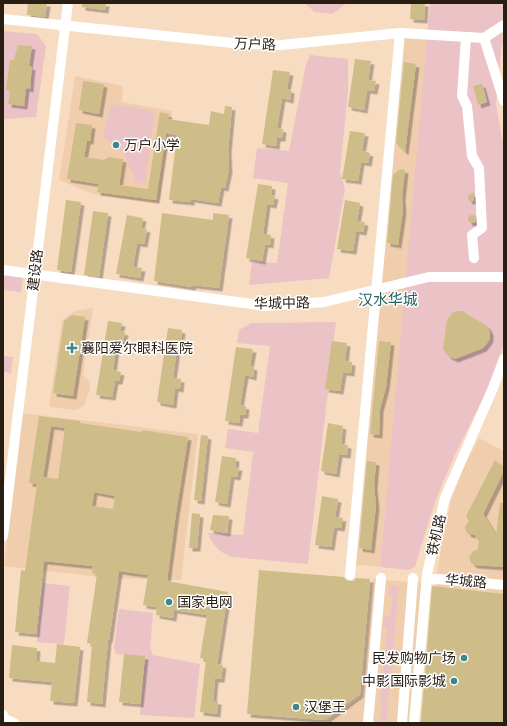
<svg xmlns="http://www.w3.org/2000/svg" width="507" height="726" font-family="'Asap Condensed','Noto Sans SC',sans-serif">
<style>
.built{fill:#f0cead}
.green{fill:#ebc2c5}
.building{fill:#cebd88;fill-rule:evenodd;filter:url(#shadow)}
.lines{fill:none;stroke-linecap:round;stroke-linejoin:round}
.minor{stroke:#fff;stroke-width:10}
.poi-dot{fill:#3e8688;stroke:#fff;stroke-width:1.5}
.labels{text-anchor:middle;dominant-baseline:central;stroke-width:3;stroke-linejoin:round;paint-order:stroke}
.street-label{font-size:14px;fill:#291e14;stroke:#fff}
.poi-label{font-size:14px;fill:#291e14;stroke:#fff;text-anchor:start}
.neighbourhood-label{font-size:15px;fill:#286263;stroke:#fff}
</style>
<defs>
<filter id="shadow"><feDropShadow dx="3.5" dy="3.5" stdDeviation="0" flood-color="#0004"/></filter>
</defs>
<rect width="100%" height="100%" fill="#f8dcc1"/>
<g class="built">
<path d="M 400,33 L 428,34 L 380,567 L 351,564 Z"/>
<path d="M 75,76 L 123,86 L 122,102 L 172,111 L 159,204 L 93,194 L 59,180 Z"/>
<path d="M 93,308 L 83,375 L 90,382 L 90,389 L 84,406 L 76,410 L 49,407 L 62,320 L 75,311 Z"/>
<path d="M 22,413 L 198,434 L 181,580 L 108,578 L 4,566 Z"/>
<path d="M 479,438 L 504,451 L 504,723 L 420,723 L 437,572 L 441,550 L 450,504 L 463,468 Z"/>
<path d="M 373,579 L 424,583 L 411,723 L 328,723 L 329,721 L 363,696 Z"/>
</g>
<g class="green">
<path d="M 304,3 L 347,3 L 332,14 L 315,12 Z"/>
<path d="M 430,3 L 499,3 L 504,7 L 502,39 L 504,38 L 504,48 L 502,41 L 496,104 L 504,149 L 504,340 C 494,384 468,425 450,466 C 435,498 425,533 415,567 L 408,570 L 380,567 Z"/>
<path d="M 3,31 L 37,34 L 46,46 L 36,117 L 3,119 Z"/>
<path d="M 310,55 L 348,59 L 348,91 L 340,172 L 345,189 L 329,278 L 249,285 L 252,262 L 277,263 L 288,183 L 253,178 L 257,148 L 289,151 L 306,64 Z"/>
<path d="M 111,104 L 155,111 L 145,184 L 134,182 L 134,176 L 123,152 L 103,137 Z"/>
<path d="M 3,275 L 23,277 L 21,292 L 3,290 Z"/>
<path d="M 336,322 L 308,564 L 231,557 C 218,551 213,546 208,533 L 243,535 L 253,452 L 225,448 L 228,429 L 258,433 L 270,346 L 237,343 L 239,330 L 251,323 Z"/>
<path d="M 3,356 L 13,357 L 11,373 L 3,372 Z"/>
<path d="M 43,583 L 70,586 L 64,644 L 37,642 Z"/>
<path d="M 389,585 L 399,587 L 386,722 L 380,721 L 382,705 L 380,700 L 387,629 L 383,625 L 385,616 L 390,617 L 393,596 L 388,595 Z"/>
<path d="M 119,609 L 153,613 L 150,648 L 153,655 L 200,664 L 194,718 L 140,715 L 145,657 L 116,654 L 114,648 Z"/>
</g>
<g class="building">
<path d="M 28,3 L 47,3 L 45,17 L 27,15 Z"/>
<path d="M 82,3 L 106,3 L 105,10 L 82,7 Z"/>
<path d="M 411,3 L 425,3 L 424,20 L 410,19 Z"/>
<path d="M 18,45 L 32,46 L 29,66 L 32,67 L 31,76 L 30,89 L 26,88 L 24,106 L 8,104 L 10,91 L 6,90 L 10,60 L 14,60 Z"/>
<path d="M 355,59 L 371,61 L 368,80 L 376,81 L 374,91 L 367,90 L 364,110 L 348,107 Z"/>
<path d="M 404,62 L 416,64 L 405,152 L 396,143 Z"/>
<path d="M 273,70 L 290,72 L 287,89 L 291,90 L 290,100 L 282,98 L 277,128 L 283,129 L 282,138 L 277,138 L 276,146 L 262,144 Z"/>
<path d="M 83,81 L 104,84 L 99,114 L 79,110 Z"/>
<path d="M 482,84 L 487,102 L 478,105 L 473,86 Z"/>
<path d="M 225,106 L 232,107 L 228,150 L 229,169 L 225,188 L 221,187 L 218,203 L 191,199 L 191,202 L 169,200 L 177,135 L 166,133 L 156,200 L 97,192 L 99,184 L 67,179 L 76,123 L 92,125 L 90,141 L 87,141 L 84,157 L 104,160 L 108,157 L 123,159 L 119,185 L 148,189 L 160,112 L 169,114 L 168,119 L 209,125 L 211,111 L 224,114 Z"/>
<path d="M 350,131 L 365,133 L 362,151 L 370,153 L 368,163 L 361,162 L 358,181 L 342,179 Z"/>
<path d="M 400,169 L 405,170 L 402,197 L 403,210 L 398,245 L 387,243 L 393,175 Z"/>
<path d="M 258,184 L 272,186 L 271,195 L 275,196 L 273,205 L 267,204 L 263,234 L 271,235 L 270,245 L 265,244 L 262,261 L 246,258 Z"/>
<path d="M 471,193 L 474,193 L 474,201 L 470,201 L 468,199 L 468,196 Z"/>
<path d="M 66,200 L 81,202 L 71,272 L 57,270 Z"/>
<path d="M 345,200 L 360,203 L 357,221 L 365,222 L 363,232 L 356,231 L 353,251 L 337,249 Z"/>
<path d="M 93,211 L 108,213 L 99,277 L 84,275 Z"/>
<path d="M 162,213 L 213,220 L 213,213 L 229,215 L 219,288 L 193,285 L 192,287 L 154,281 Z"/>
<circle cx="472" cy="219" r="4"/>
<path d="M 127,215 L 143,218 L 141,228 L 147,229 L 144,244 L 137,243 L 133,267 L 142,268 L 140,278 L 116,274 Z"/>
<path d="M 457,311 L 462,311 L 487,326 L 490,332 L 490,338 L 488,342 L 483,348 L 455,359 L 448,356 L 443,349 L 447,320 L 452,313 Z"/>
<path d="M 72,315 L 85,317 L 73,396 L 53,393 L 64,321 Z"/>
<path d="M 108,321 L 122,323 L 120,331 L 125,332 L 123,342 L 117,341 L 113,370 L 121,372 L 119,381 L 115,381 L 112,397 L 96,395 Z"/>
<path d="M 168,328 L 182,330 L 181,339 L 185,340 L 184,349 L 177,348 L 173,378 L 181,379 L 180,389 L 175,388 L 173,405 L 157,402 Z"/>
<path d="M 332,341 L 347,343 L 345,361 L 352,362 L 351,373 L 343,372 L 340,391 L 325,389 Z"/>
<path d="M 379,341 L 391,342 L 386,387 L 380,409 L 379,435 L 370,434 Z"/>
<path d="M 236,347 L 253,349 L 250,366 L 254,367 L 253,377 L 245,375 L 240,405 L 246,406 L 245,415 L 240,415 L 239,423 L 225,421 Z"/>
<path d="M 39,416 L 80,421 L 80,423 L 142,432 L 142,430 L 188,437 L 176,513 L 167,581 L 228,592 L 217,664 L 223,665 L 221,679 L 215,679 L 213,701 L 218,701 L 217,714 L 200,712 L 206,659 L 200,658 L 207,615 L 174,610 L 173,618 L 156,615 L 157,607 L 143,605 L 148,575 L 119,571 L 109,640 L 108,640 L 102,704 L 87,702 L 92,644 L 87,643 L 97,574 L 92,573 L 93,566 L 44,561 L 36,634 L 15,632 L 21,570 L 25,571 L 37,484 L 29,483 ZM 51,426 L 65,428 L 58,479 L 43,477 ZM 94,492 L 115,496 L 113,509 L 92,506 Z"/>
<path d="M 328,423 L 343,426 L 341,444 L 348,445 L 347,455 L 339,454 L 336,474 L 321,471 Z"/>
<path d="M 201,435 L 208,436 L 201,501 L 194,500 Z"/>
<path d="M 222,456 L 236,458 L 235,467 L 239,467 L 237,477 L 231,476 L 227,504 L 215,502 Z"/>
<path d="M 495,460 L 504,467 L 504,471 L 483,514 L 496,535 L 500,503 L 504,503 L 504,567 L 475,565 L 471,563 L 469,557 L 473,551 L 477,550 L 479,542 L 475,535 L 468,534 L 466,531 L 465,527 L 469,521 L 466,516 Z"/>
<path d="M 367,461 L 376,462 L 374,486 L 376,506 L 371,550 L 359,548 Z"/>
<path d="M 322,496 L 338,499 L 335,517 L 343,518 L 341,528 L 334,527 L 331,547 L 315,545 Z"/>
<path d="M 192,513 L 200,514 L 197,548 L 189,548 Z"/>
<path d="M 213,515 L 229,516 L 227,533 L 210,530 Z"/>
<path d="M 259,570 L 344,577 L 346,580 L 350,581 L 353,581 L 356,578 L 370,579 L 360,694 L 325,720 L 247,714 Z"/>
<path d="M 432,586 L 504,594 L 504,723 L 421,722 Z"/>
<path d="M 57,644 L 80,647 L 74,703 L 50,701 L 52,682 L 9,678 L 12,645 L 37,648 L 36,661 L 55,663 Z"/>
<path d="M 124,654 L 145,656 L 140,704 L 119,702 Z"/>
</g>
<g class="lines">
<g class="minor">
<path d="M 3,19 L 242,44 L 281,45 L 400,33 L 484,38 L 504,25"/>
<path d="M 466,37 L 462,96 L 467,106 L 472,156 L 479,168 L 482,228 L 472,235 L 474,258"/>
<path d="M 484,38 L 504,101"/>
<path d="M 3,270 L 266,306 L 324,302 L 429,277 L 504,277"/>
<path d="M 3,536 L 68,3"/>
<path d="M 350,575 L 400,33"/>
<path d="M 427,580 L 438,579 L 504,585"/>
<path d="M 3,715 L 5,719 L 14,723"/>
<path d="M 368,723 L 381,578"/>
<path d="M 402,723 L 413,578"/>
<path d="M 414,723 L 427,574 L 445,498 L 493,388 L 504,359"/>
</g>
</g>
<g class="poi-dot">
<circle cx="116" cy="145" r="4"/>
<path d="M70 342h4v4h4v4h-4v4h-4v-4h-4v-4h4z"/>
<circle cx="169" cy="602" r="4"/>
<circle cx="464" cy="658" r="4"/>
<circle cx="454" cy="681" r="4"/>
<circle cx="296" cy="707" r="4"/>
</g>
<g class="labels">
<g class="street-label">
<text transform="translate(255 44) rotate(2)">万户路</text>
<text transform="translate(35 270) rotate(-83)">建设路</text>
<text transform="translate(282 303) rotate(-1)">华城中路</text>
<text transform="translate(436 535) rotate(-77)">铁机路</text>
<text transform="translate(466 581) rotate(5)">华城路</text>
</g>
<g class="poi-label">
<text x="124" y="145">万户小学</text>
<text x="81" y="348">襄阳爱尔眼科医院</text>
<text x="177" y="602">国家电网</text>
<text x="456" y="658" text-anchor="end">民发购物广场</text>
<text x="446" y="681" text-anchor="end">中影国际影城</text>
<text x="304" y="707">汉堡王</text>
</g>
<g class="neighbourhood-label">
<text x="388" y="299">汉水华城</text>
</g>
</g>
<rect width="507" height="726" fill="none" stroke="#291e14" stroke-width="8"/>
</svg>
